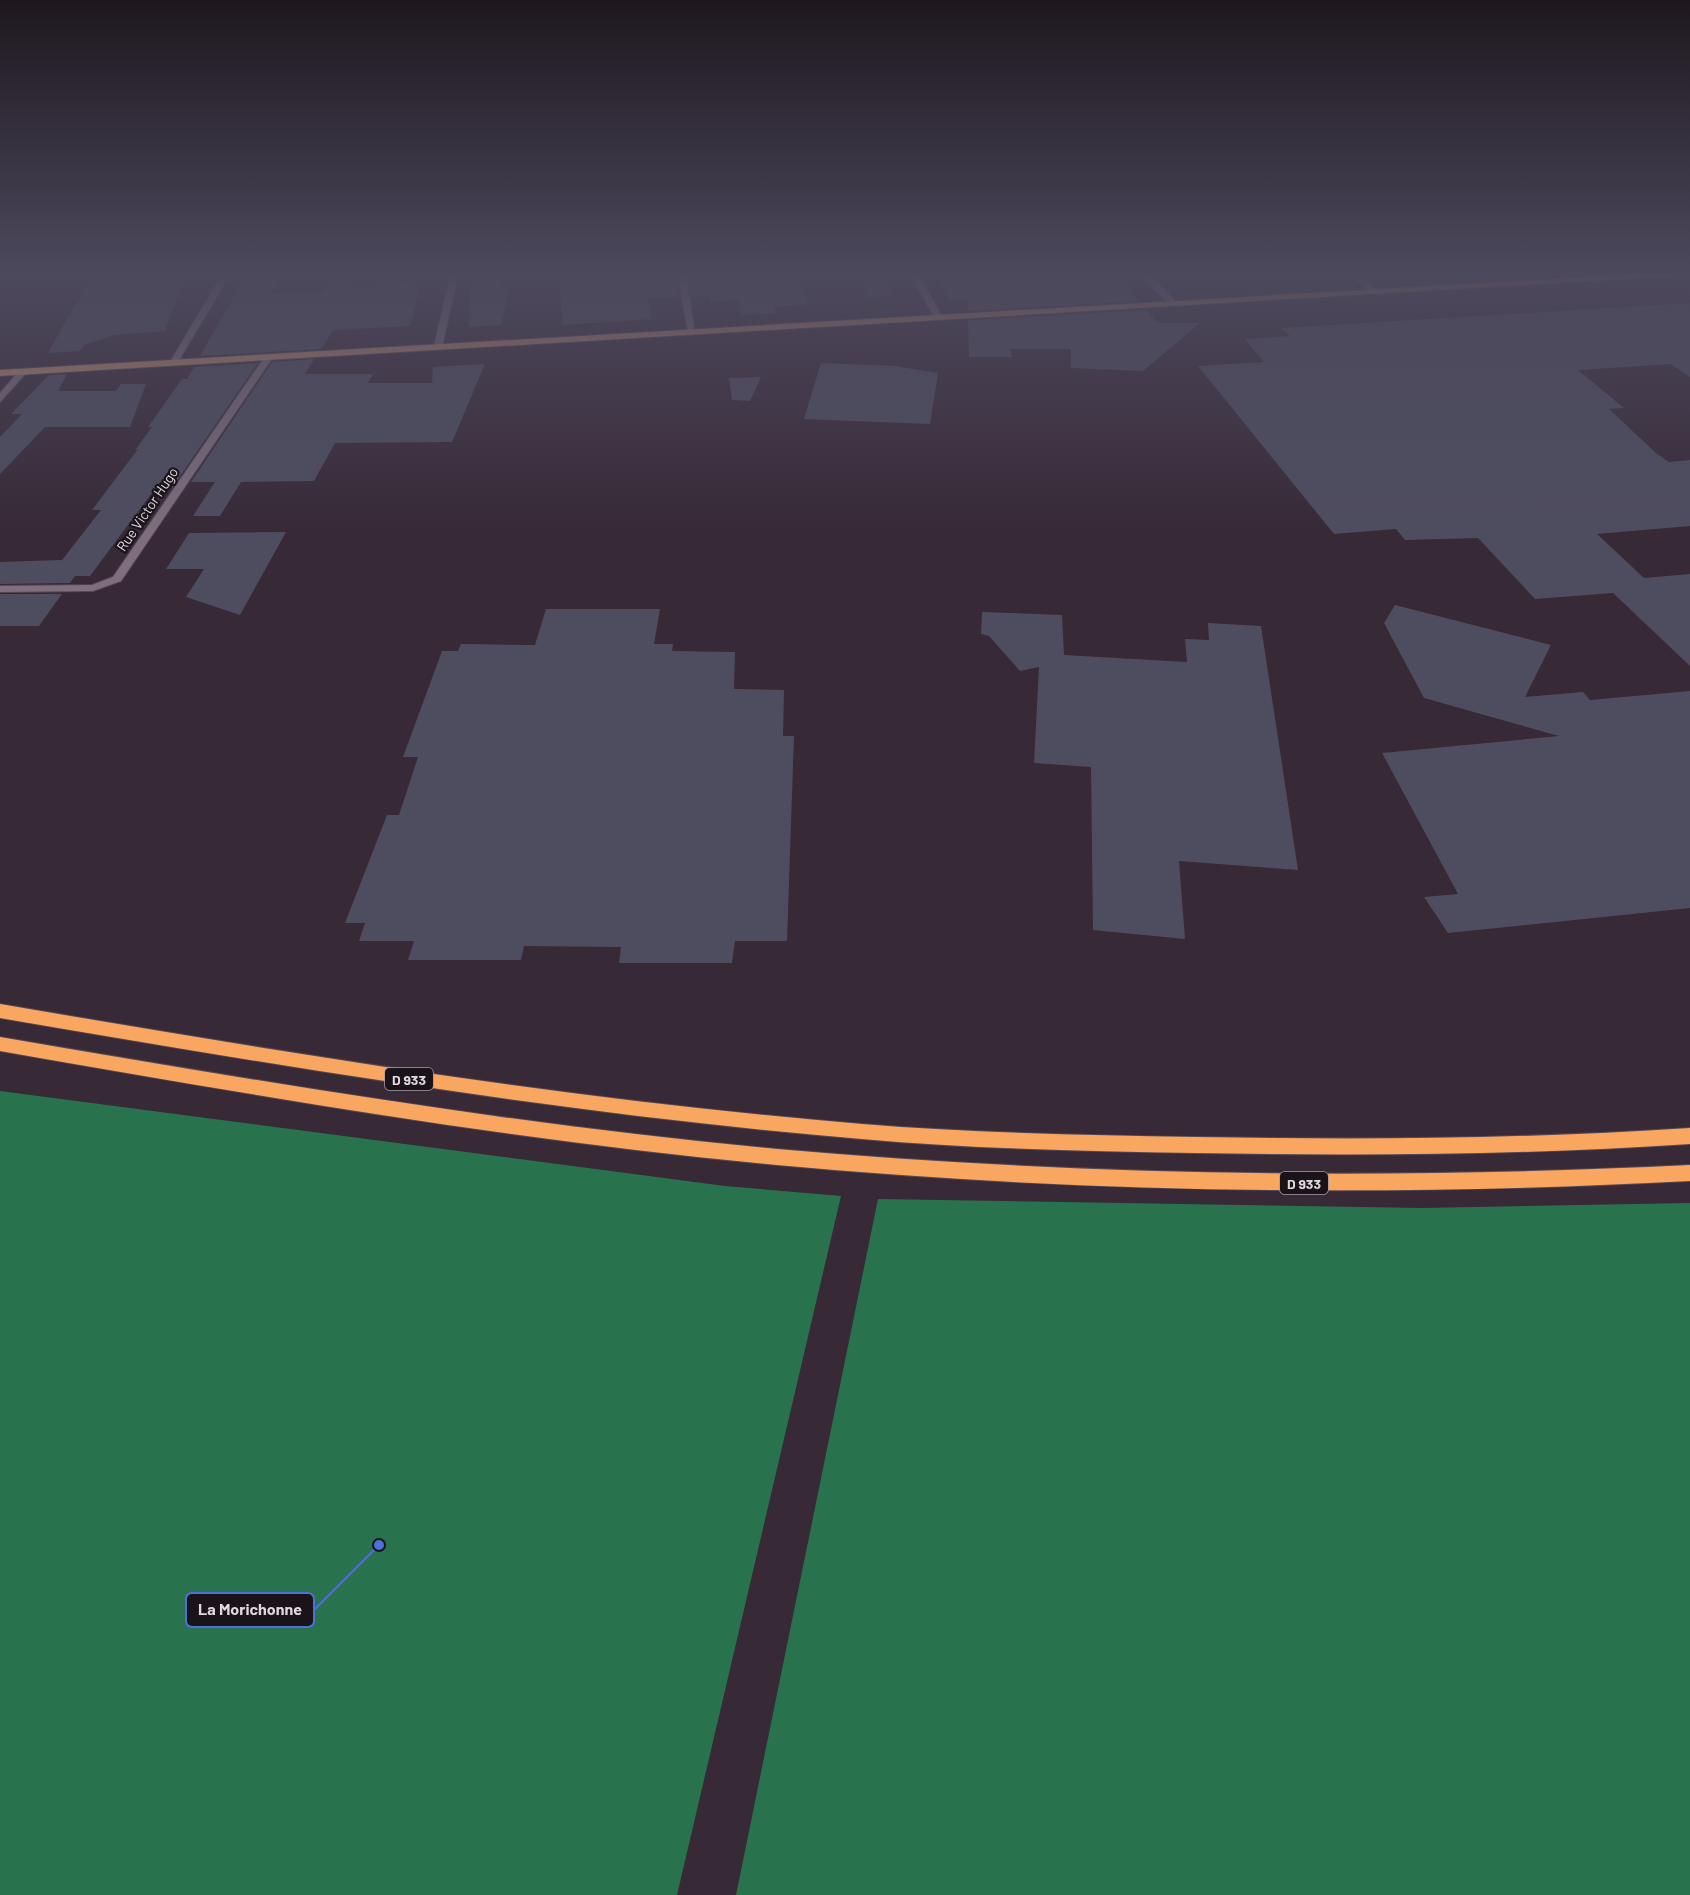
<svg xmlns="http://www.w3.org/2000/svg" width="1690" height="1895" font-family="Barlow,sans-serif">
<style>
.forest{fill:#28734d}
.building{fill:#4e4d5f}
.lines{fill:none;stroke-linecap:round;stroke-linejoin:round}
.minor-casing{stroke:#544853;stroke-width:2}
.major-casing{stroke:#544853;stroke-width:2}
.highway-casing{stroke:#544853;stroke-width:2}
.minor{fill:#7f6f7e;fill-rule:evenodd}
.major{fill:#c8906d;fill-rule:evenodd}
.highway{fill:#f9a661;fill-rule:evenodd}
.labels{text-anchor:middle;dominant-baseline:central;stroke-width:4.5;stroke-linejoin:round;paint-order:stroke}
.far-street-label{font-size:14px;fill:#e0d7df;stroke:#1a141a}
.shield{fill:#1a141a;stroke:#a59ca4;stroke-width:1.5}
.shield-label{font-size:14px;font-weight:bold;fill:#e0d7df}
.leader{fill:none;stroke:#4e70da;stroke-width:2}
.callout-dot{fill:#4e70da;stroke:#1a141a;stroke-width:2}
.callout{fill:#1a141a;stroke:#4e70da;stroke-width:2}
.callout-label{font-size:16px;text-anchor:middle;font-weight:bold;fill:#e0d7df}
</style>
<rect width="100%" height="100%" fill="#372936"/>
<g class="forest">
<path d="M 0,1091 L 725,1186 L 841,1196 L 677,1895 L 0,1895 Z"/>
<path d="M 878,1199 L 1423,1208 L 1690,1203 L 1690,1895 L 736,1895 Z"/>
</g>
<g class="building">
<path d="M 94,271 L 187,271 L 165,331 L 114,335 L 84,345 L 80,351 L 48,353 Z"/>
<path d="M 249,271 L 284,271 L 271,294 L 324,293 L 333,271 L 356,271 L 351,287 L 421,283 L 410,326 L 333,330 L 321,349 L 200,356 Z"/>
<path d="M 627,271 L 675,273 L 679,297 L 648,298 L 652,319 L 563,325 L 560,286 L 566,286 L 566,278 L 627,275 Z"/>
<path d="M 753,271 L 753,273 L 796,272 L 807,304 L 773,307 L 776,313 L 741,315 L 738,300 L 711,302 L 710,295 L 691,296 L 687,272 Z"/>
<path d="M 858,271 L 880,271 L 893,295 L 869,297 Z"/>
<path d="M 934,271 L 1114,271 L 1139,301 L 968,311 L 968,299 L 950,300 Z"/>
<path d="M 501,281 L 499,289 L 508,289 L 502,325 L 469,327 L 471,282 Z"/>
<path d="M 1690,303 L 1690,377 L 1671,364 L 1578,370 L 1624,408 L 1609,409 L 1656,453 L 1669,462 L 1690,460 L 1690,526 L 1597,534 L 1644,578 L 1690,574 L 1690,666 L 1613,593 L 1535,599 L 1478,538 L 1405,540 L 1396,529 L 1334,534 L 1198,366 L 1264,362 L 1245,339 L 1290,336 L 1281,328 Z"/>
<path d="M 1147,310 L 1158,323 L 1200,323 L 1143,371 L 1071,368 L 1071,349 L 1010,349 L 1012,357 L 969,357 L 968,320 Z"/>
<path d="M 314,359 L 305,374 L 373,374 L 368,383 L 432,383 L 433,367 L 485,364 L 452,442 L 335,443 L 314,481 L 241,482 L 220,516 L 193,516 L 215,482 L 191,482 L 272,362 Z"/>
<path d="M 258,363 L 176,482 L 160,482 L 90,576 L 75,576 L 70,583 L 0,584 L 0,562 L 62,560 L 101,510 L 92,510 L 138,449 L 135,450 L 152,427 L 148,427 L 182,379 L 187,379 L 194,367 Z"/>
<path d="M 821,363 L 895,366 L 938,373 L 930,424 L 804,419 Z"/>
<path d="M 67,374 L 58,391 L 116,391 L 121,384 L 146,384 L 130,427 L 45,427 L 0,474 L 0,437 L 22,414 L 11,414 L 49,375 Z"/>
<path d="M 761,377 L 750,401 L 732,400 L 729,378 Z"/>
<path d="M 286,532 L 240,615 L 186,597 L 204,569 L 166,569 L 189,533 Z"/>
<path d="M 0,594 L 62,594 L 39,626 L 0,626 Z"/>
<path d="M 1395,605 L 1551,645 L 1525,697 L 1583,692 L 1590,700 L 1690,691 L 1690,908 L 1448,933 L 1424,897 L 1458,894 L 1382,753 L 1559,736 L 1424,698 L 1384,623 Z"/>
<path d="M 546,609 L 660,609 L 654,644 L 673,644 L 672,651 L 735,652 L 734,689 L 784,690 L 783,736 L 794,736 L 787,941 L 735,941 L 732,963 L 619,963 L 621,947 L 524,946 L 521,960 L 408,960 L 414,941 L 359,941 L 365,923 L 345,923 L 387,815 L 399,815 L 418,757 L 403,757 L 442,651 L 458,651 L 461,644 L 535,645 Z"/>
<path d="M 982,612 L 1062,615 L 1064,655 L 1187,662 L 1185,639 L 1209,640 L 1208,623 L 1261,626 L 1298,870 L 1179,861 L 1185,939 L 1093,930 L 1091,767 L 1034,763 L 1039,667 L 1020,671 L 989,636 L 981,634 Z"/>
</g>
<g class="lines">
<defs>
<g id="minor">
<path d="M 224,271 L 232,271 L 178,362 L 171,364 L 170,362 Z"/>
<path d="M 451,271 L 459,271 L 442,347 L 438,350 L 434,347 Z"/>
<path d="M 677,271 L 685,271 L 695,334 L 688,332 Z"/>
<path d="M 909,271 L 917,271 L 942,317 L 941,319 L 934,317 Z"/>
<path d="M 1139,271 L 1147,271 L 1176,302 L 1176,306 L 1170,306 Z"/>
<path d="M 1346,271 L 1355,271 L 1379,292 L 1372,294 Z"/>
<path d="M 1553,271 L 1563,271 L 1576,280 L 1569,282 Z"/>
<path d="M 266,355 L 273,357 L 121,581 L 93,591 L 0,592 L 0,586 L 92,585 L 113,577 Z"/>
<path d="M 21,369 L 28,371 L 0,402 L 0,393 Z"/>
</g>
<path id="major" d="M 1690,271 L 1690,275 L 0,376 L 0,370 Z"/>
<g id="highway">
<path d="M 0,1004 C 286,1053 573,1100 862,1124 C 973,1133 1084,1135 1195,1137 C 1360,1140 1525,1139 1690,1128 L 1690,1144 C 1525,1155 1360,1156 1195,1153 C 1084,1151 973,1149 862,1139 C 573,1115 286,1067 0,1018 Z"/>
<path d="M 0,1037 C 258,1081 516,1125 777,1149 C 1083,1176 1384,1180 1690,1165 L 1690,1181 C 1384,1197 1082,1193 777,1165 C 516,1141 258,1096 0,1051 Z"/>
</g>
</defs>
<use href="#minor" class="minor-casing"/>
<use href="#major" class="major-casing"/>
<use href="#highway" class="highway-casing"/>
<use href="#minor" class="minor"/>
<use href="#major" class="major"/>
<use href="#highway" class="highway"/>
</g>
<linearGradient id="sky" x2="0" y2="1"><stop stop-color="#1e171e"/><stop offset="0.51" stop-color="#4d495d"/><stop offset="1" stop-color="#4d495d" stop-opacity="0"/></linearGradient>
<rect width="1690" height="536" fill="url(#sky)"/>
<g class="labels">
<g class="far-street-label">
<text transform="translate(147 509) rotate(-56)">Rue Victor Hugo</text>
</g>
<g class="shield">
<rect x="385" y="1068" width="48" height="22" rx="4.5"/>
<rect x="1280" y="1172" width="48" height="22" rx="4.5"/>
</g>
<g class="shield-label">
<text x="409" y="1079">D 933</text>
<text x="1304" y="1183">D 933</text>
</g>
</g>
<path class="leader" d="M379 1545L314 1610"/>
<circle class="callout-dot" cx="379" cy="1545" r="6"/>
<rect class="callout" x="186" y="1593" width="128" height="34" rx="6"/>
<g class="callout-label">
<text x="250" y="1615">La Morichonne</text>
</g>
</svg>
